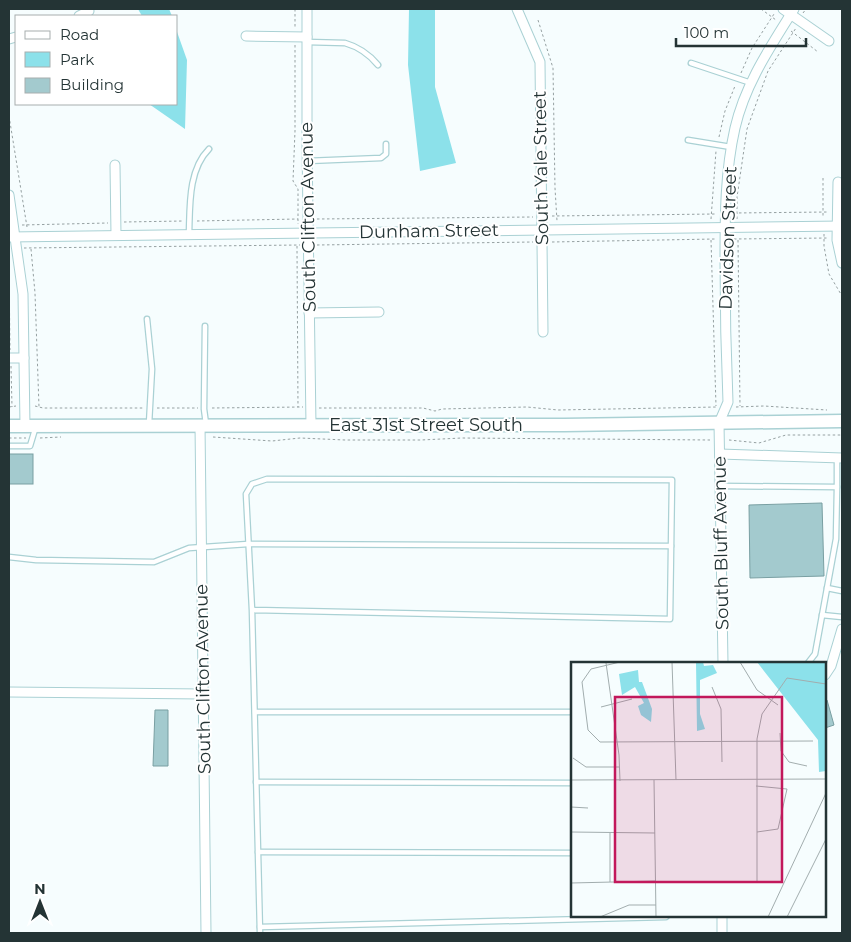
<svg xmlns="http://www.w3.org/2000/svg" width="851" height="942" font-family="Montserrat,sans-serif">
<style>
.green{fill:#8ce1ea}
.building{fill:#a3cace;stroke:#799fa2}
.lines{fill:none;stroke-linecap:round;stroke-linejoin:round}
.lane-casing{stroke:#aad1d4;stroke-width:7}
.street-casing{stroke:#aad1d4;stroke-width:11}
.secondary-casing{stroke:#aad1d4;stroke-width:15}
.path{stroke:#96a1a2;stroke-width:1;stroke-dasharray:2.5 2.5;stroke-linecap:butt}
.lane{stroke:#fff;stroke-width:4.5}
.street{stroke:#fff;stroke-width:9}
.secondary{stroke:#fff;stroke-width:12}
.labels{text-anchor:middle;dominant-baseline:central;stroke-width:4;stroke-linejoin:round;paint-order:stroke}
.street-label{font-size:18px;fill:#243435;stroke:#fff}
.inset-road{fill:none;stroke:#a2adae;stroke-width:1}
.view{fill:#c2185b;fill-opacity:0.15;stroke:#c2185b;stroke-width:2.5}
.inset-edge{fill:none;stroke:#243435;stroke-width:2.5}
</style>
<rect width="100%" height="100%" fill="#f6fdfe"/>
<g class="green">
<path d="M 138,9 L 169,9 L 172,16 L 142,16 Z"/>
<path d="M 409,9 L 435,9 L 435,87 L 456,163 L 420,171 L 408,65 Z"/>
<path d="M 176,29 L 187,60 L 185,129 L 149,104 L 176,104 Z"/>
</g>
<g class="building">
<rect x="9" y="454" width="24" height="30"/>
<path d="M 822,503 L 824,576 L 750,578 L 749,505 Z"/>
<path d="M 825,700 L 827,700 L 834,725 L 825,728 Z"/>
<path d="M 155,710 L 168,710 L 168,766 L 153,766 Z"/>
</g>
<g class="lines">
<defs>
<g id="lane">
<path d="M 307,42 L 345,43 C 359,47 369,54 378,65"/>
<path d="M 691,63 L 751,83"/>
<path d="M 688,140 L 731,147"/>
<path d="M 307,161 L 381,158 L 386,154 L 386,144"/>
<path d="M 189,234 C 190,206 188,170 209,149"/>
<path d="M 147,319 L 152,369 L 149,424"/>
<path d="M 205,326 L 204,409 L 206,424"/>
<path d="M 9,446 L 30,446 L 36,426"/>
<path d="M 720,486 L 837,487 L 837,458"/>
<path d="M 9,557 L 36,560 L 154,562 L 189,548 L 248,544 L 671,546"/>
<path d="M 827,588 L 842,591"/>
<path d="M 252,610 L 670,619 L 672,480 L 267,479 L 252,484 L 246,494 L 252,610 L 260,933"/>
<path d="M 822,615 L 842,617"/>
<path d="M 808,663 L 815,654 L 836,539 L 837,487"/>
<path d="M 255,712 L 572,712"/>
<path d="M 256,782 L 572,783"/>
<path d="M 258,852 L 572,853"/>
<path d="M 260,927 L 666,917 L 667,916"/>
</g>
<g id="street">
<path d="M 307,9 L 307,146 L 311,425"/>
<path d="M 517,9 L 540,62 L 543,332"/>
<path d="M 783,9 L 829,41"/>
<path d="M 79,16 L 89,11"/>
<path d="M 246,36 L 307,37"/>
<path d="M 9,39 L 16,37"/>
<path d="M 115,165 L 116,235"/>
<path d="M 838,182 L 837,240 L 842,263"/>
<path d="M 9,195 L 23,294 L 25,426"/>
<path d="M 9,237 L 842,226"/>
<path d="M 309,313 L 379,312"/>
<path d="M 9,358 L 24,358"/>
<path d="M 200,425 L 206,933"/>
<path d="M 720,454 L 842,458"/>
<path d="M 723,663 L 719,423 L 728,402 C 726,355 725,308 725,261 C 725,216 725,172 735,128 C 745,84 771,46 794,9"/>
<path d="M 825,675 L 831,666 L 842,629"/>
<path d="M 9,692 L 203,694"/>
<path d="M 722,933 L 722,916"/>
</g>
<path id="secondary" d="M 9,426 L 564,425 L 842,421"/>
</defs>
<use href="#lane" class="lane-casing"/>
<use href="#street" class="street-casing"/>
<use href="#secondary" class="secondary-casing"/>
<g class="path">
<path d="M 295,9 L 295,28"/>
<path d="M 761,9 L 776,20"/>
<path d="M 803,13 L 806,9"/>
<path d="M 538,20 L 553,68 L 555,188 L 557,221"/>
<path d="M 791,31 L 818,52"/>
<path d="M 295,45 L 295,131 L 293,181 L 298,189 L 298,224"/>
<path d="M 741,73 L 752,48 L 774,14"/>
<path d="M 9,116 L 27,227"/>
<path d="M 719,137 L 725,111 L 735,86"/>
<path d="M 823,178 L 823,218"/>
<path d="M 734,213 L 828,212"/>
<path d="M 552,216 L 715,214"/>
<path d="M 317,219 L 533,217"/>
<path d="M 711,219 L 716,151"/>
<path d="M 737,219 L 737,197 L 747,129 L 768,71 L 796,28"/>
<path d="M 197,221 L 298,219"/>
<path d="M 124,222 L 183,221"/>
<path d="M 22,225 L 108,223"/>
<path d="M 824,234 L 824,246 L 829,274 L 842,296"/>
<path d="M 734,239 L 828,238"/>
<path d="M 711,240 L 716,406"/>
<path d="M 738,240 L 740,406"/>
<path d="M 552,242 L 715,239"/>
<path d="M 317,245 L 533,242"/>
<path d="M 297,246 L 298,407"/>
<path d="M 24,248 L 300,245"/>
<path d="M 31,249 L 35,293 L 39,407"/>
<path d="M 9,268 L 10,350"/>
<path d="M 11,366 L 12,407"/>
<path d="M 35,406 L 43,408 L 143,408"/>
<path d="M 9,407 L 16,406"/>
<path d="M 736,407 L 764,406 L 827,410"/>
<path d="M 157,408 L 198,408"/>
<path d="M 212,408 L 303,407"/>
<path d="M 319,408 L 423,408 L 435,411 L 442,409 L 527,407 L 558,410 L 717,407"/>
<path d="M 213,437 L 272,441 L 300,438 L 345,440 L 421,440 L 462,438 L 710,440"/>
<path d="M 9,438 L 26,438"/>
<path d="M 40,438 L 61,437"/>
<path d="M 729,440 L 759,443 L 786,435 L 842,435"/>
</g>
<use href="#lane" class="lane"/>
<use href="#street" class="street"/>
<use href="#secondary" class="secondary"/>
</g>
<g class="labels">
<g class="street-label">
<text transform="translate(541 168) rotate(-91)">South Yale Street</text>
<text transform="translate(308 217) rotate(-91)">South Clifton Avenue</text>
<text transform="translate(429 231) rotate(-1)">Dunham Street</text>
<text transform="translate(728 238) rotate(-88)">Davidson Street</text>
<text x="426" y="425">East 31st Street South</text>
<text transform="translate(721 543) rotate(-91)">South Bluff Avenue</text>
<text transform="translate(203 679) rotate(-91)">South Clifton Avenue</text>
</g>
</g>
<g transform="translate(571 662)">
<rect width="255" height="255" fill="#f6fdfe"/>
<path d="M 125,0 L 132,0 L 133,4 L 142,3 L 146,11 L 129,18 L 129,52 L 134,67 L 126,69 ZM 186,0 L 255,0 L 255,109 L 248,110 L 247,78 ZM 67,8 L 68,20 L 71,20 L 81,47 L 80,60 L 70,53 L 67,44 L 73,41 L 64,25 L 51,33 L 48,12 Z" fill="#8ce1ea"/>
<path class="inset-road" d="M 49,0 L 20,7 L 11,20 L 17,68 L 29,80 L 242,79M 101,0 L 105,118M 169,0 L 186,28 L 207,43M 35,1 L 48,93 L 49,119M 141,25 L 150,47 L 151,100M 30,45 L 61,37M 209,71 L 210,89 L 218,100 L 236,104M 2,96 L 15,105 L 48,105M 0,118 L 255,117M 83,118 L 85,255M 185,124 L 216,127 L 207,167 L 186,170M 0,145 L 17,146M 0,170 L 84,171M 39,171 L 39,220M 0,221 L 84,219M 186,221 L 186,77 L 191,52 L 216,16 L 255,22M 29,255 L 58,243 L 85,243M 197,255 L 255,131M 216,255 L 255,177"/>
<path class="view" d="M 44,35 L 211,35 L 211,220 L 44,220 Z"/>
<rect width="255" height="255" class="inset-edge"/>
</g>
<rect width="851" height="942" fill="none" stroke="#243435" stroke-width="20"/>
<rect x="15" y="15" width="162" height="90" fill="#ffffff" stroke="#a7aeae"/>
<rect x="25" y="31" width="25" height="8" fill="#ffffff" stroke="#a7aeae"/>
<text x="60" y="40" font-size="15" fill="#243435">Road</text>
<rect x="25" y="52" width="25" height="15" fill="#8ce1ea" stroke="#a7aeae"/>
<text x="60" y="65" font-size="15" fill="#243435">Park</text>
<rect x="25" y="78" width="25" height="15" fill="#a3cace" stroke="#a7aeae"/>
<text x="60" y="90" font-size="15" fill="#243435">Building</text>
<g transform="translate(40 902)" stroke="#ffffff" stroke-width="4" paint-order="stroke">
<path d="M0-4L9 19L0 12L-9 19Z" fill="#243435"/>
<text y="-8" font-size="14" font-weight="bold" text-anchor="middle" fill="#243435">N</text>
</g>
<path d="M676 38v8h130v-8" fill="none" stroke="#243435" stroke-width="2.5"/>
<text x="684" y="38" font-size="15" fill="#243435" stroke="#ffffff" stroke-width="4" paint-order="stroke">100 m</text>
</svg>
